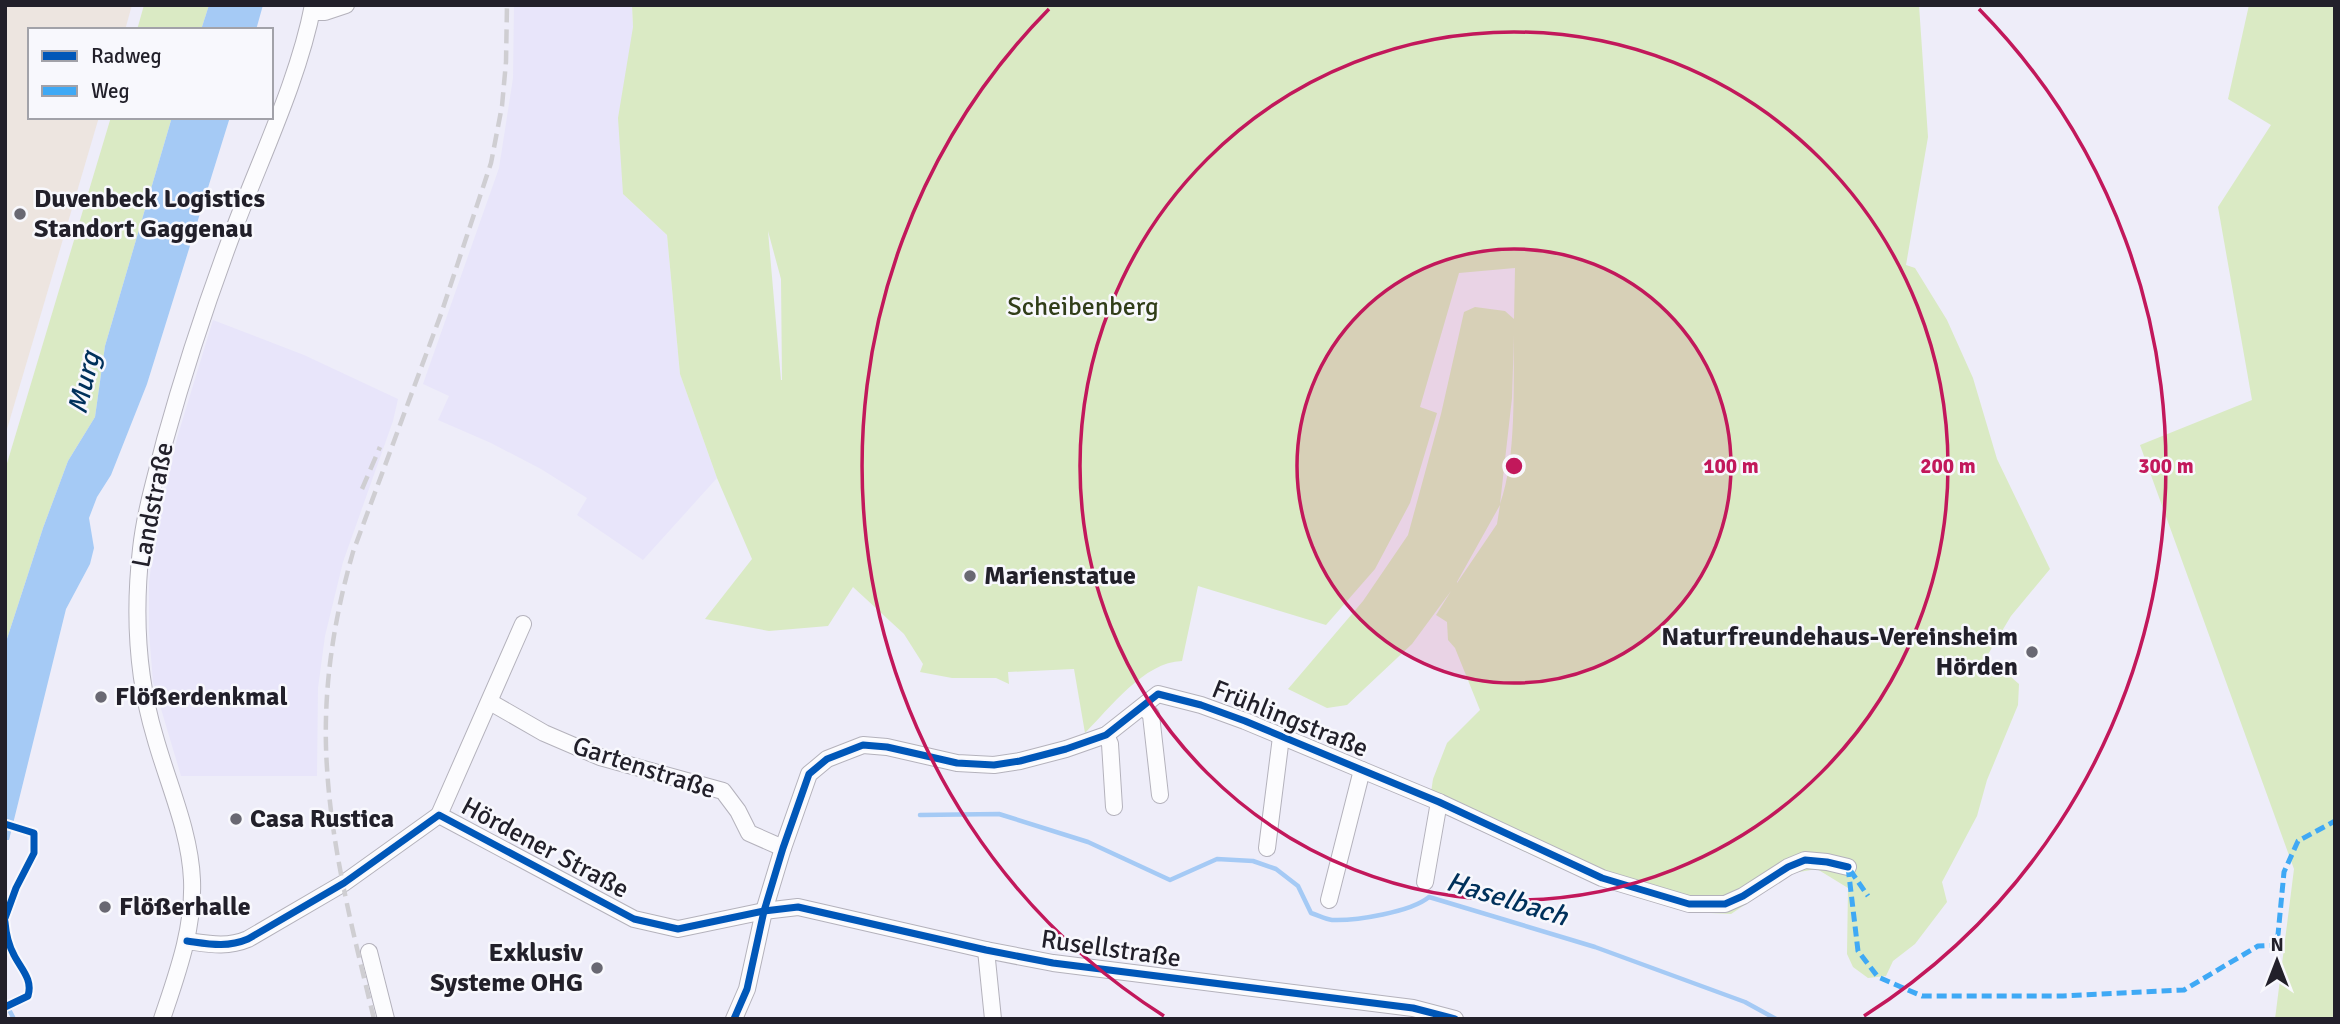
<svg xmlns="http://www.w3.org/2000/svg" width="2340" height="1024" font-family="Signika,sans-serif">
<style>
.commercial{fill:#ede5e0}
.built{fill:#e8e5fa}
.green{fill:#daeac4;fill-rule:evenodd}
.water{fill:#a5caf5}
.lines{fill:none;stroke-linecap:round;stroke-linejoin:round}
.stream{stroke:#a5caf5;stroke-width:4.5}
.minor-casing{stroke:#b4b2bc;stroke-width:18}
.minor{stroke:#fcfcfe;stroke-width:16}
.rail{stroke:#cfced2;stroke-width:4.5;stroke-dasharray:14 7;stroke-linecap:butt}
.quiet{stroke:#3fa9f5;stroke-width:5;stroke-dasharray:10 5;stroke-linecap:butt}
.cycleway-casing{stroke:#f8f8fd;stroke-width:11}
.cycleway{stroke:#0057b8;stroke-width:7}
.ring{fill:none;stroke:#c2185b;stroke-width:3.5}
.poi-dot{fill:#696872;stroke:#f8f8fd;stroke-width:2.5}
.labels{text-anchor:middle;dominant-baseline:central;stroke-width:5;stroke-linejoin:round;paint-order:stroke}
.poi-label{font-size:26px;font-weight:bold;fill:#22202a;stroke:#f8f8fd;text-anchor:start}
.park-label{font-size:26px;fill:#313e19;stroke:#f8f8fd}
.street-label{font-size:26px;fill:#22202a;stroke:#f8f8fd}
.water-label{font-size:28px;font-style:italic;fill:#00315b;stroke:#f8f8fd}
.centre{fill:#c2185b;stroke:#f8f8fd;stroke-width:3.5}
.ring-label{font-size:21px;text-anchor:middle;font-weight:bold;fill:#c2185b;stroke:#f8f8fd;stroke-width:5;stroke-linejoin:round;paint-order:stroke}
</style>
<rect width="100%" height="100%" fill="#eeedf9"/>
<path class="commercial" d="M 5,5 L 132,5 L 125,30 L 30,30 L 30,117 L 99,117 L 5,436 Z"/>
<g class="built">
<path d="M 514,5 L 632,5 L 633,27 L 623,194 L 667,235 L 680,374 L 717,478 L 643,560 L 577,515 L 587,498 L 541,469 L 491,443 L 438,420 L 449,396 L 423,384 L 499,168 L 513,78 Z"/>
<path d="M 213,320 L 304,355 L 398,399 L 393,421 L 343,562 L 325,636 L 318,688 L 317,776 L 181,776 L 153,682 L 149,632 L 149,582 L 154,545 L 177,438 Z"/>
</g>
<g class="green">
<path d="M 144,5 L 209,5 L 201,30 L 137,30 Z"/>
<path d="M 632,5 L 1919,5 L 1928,137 L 1906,265 L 1915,268 L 1947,320 L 1973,378 L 1997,459 L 2050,569 L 2011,616 L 1987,656 L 2019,684 L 2018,705 L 1987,780 L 1977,816 L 1942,882 L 1947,902 L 1915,944 L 1893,961 L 1886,976 L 1868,978 L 1853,967 L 1847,954 L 1848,888 L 1817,869 L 1793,873 L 1731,914 L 1689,912 L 1639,898 L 1557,867 L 1429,806 L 1433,779 L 1447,743 L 1480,710 L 1455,648 L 1448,640 L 1447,622 L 1436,615 L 1451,591 L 1412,644 L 1347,705 L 1327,708 L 1288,689 L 1363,601 L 1408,535 L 1441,414 L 1464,312 L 1475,307 L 1505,311 L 1514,319 L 1515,268 L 1459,273 L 1420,407 L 1437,413 L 1410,503 L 1375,569 L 1326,625 L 1198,586 L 1182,661 C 1144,662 1110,708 1085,733 L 1074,669 L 1008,672 L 1009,684 L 996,678 L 952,678 L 920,672 L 923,664 L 904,634 L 853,587 L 828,626 L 769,631 L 705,619 L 752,559 L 717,478 L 680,374 L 667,235 L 623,194 L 618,118 L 633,27 ZM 768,231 L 781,279 L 782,380 L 781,380 ZM 1514,335 C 1513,387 1517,456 1500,504 L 1512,398 ZM 1500,505 L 1497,524 L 1457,583 L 1457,582 Z"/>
<path d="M 2249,5 L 2335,5 L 2335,1019 L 2275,1019 L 2294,869 L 2140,445 L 2252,400 L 2218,207 L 2271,125 L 2228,99 Z"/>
<path d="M 111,117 L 172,117 L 105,346 L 95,417 L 68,461 L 43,528 L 5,645 L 5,470 Z"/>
</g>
<g class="water">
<path d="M 209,5 L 263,5 L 256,30 L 201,30 Z"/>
<path d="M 172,117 L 230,117 L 147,384 L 111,475 L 97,497 L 89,518 L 94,548 L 90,564 L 66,609 L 9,840 L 5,840 L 5,645 L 43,528 L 68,461 L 95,417 L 105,346 Z"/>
</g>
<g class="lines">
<g class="stream">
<path d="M 920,815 L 999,814 L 1088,842 L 1170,880 L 1217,859 L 1253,861 L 1276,869 L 1298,886 L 1311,913 C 1318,915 1325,919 1332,920 C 1356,921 1411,912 1429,897 L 1595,947 L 1745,1002 L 1776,1019"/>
<path d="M 5,1002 L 14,1019"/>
</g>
<defs>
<g id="minor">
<path d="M 312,12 L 325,12 L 346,5"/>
<path d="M 490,702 L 544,733 L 600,757 L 723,791 L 738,811 L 749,833 L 783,848"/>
<path d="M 1144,707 L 1151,715 L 1160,795"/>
<path d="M 1106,735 L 1110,744 L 1114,807"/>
<path d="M 439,815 L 523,624"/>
<path d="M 1267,848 L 1281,737"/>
<path d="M 1425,882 L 1439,802"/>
<path d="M 1329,900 L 1362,770"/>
<path d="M 187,941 C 209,944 227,948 248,939 L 344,883 L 439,815 L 634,919 L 678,929 L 764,911 L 798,907 L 986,950 L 1053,963 L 1413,1008 L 1455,1019"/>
<path d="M 986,950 L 993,1019"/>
<path d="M 369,952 L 386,1019"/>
<path d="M 162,1019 C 177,974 194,929 192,880 C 190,831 168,784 155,737 C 137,677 134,611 141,549 C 145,512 156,476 165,440 C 185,368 209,295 236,224 C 262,155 299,78 313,5"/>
<path d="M 734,1019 L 747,989 L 764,911 L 783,848 L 809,774 L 827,759 L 863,745 L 887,747 L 957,763 L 994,765 L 1020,761 L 1066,749 L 1106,735 L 1158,694 L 1201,705 L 1245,721 L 1362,770 L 1439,802 L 1602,878 L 1689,904 L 1725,904 L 1743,896 L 1788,867 L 1805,860 L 1827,862 L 1848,867"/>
</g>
</defs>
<use href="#minor" class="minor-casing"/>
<use href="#minor" class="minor"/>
<g class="rail">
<path d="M 362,489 L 380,447"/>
<path d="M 374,1019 C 354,936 332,852 327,768 C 322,694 333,622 353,552 L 441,314 L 491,163 L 502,106 L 506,62 L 507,5"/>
</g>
<g class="quiet">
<path d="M 1848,867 L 1858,951 L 1878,977 L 1922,996 L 2063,996 L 2184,990 L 2258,946 L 2277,945 L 2284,872 L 2298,841 L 2335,821"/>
<path d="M 1850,870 L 1868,896"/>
</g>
<defs>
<g id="cycleway">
<path d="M 5,824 L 34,833 L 34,853 L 16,888 L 5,918"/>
<path d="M 5,922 C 6,934 8,944 14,955 C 21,969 33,979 28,996 L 5,1007"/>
<path d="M 187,941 C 209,944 227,948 248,939 L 344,883 L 439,815 L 634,919 L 678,929 L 764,911 L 798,907 L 986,950 L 1053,963 L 1413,1008 L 1455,1019"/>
<path d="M 734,1019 L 747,989 L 764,911 L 783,848 L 809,774 L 827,759 L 863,745 L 887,747 L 957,763 L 994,765 L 1020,761 L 1066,749 L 1106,735 L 1158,694 L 1201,705 L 1245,721 L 1362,770 L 1439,802 L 1602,878 L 1689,904 L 1725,904 L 1743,896 L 1788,867 L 1805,860 L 1827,862 L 1848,867"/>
</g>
</defs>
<use href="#cycleway" class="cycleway-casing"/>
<use href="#cycleway" class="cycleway"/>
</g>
<circle cx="1514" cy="466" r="217" fill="#c2185b" fill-opacity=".12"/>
<g class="ring">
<circle cx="1514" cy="466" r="217"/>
<circle cx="1514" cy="466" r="434"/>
<path d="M1164 1016A652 652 0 0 1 1049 9M1979 9A652 652 0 0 1 1864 1016"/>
</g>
<g class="poi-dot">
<circle cx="20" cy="214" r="7"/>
<circle cx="970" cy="576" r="7"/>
<circle cx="2032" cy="652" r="7"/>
<circle cx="101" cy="697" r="7"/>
<circle cx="236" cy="819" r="7"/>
<circle cx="105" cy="907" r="7"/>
<circle cx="597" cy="968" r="7"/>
</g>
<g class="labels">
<g class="poi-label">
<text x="34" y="199">Duvenbeck Logistics<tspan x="34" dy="30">Standort Gaggenau</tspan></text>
<text x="984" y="576">Marienstatue</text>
<text x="2018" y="637" text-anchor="end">Naturfreundehaus-Vereinsheim<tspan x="2018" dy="30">Hörden</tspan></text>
<text x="115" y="697">Flößerdenkmal</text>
<text x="250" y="819">Casa Rustica</text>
<text x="119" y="907">Flößerhalle</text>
<text x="583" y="953" text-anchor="end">Exklusiv<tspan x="583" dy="30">Systeme OHG</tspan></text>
</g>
<g class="park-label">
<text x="1083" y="307">Scheibenberg</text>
</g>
<g class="street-label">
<text transform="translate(153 505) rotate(-79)">Landstraße</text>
<text transform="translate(1290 719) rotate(22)">Frühlingstraße</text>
<text transform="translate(644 768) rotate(18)">Gartenstraße</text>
<text transform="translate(545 848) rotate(28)">Hördener Straße</text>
<text transform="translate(1111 949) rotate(8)">Rusellstraße</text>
</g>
<g class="water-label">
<text transform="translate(84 383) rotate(-77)">Murg</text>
<text transform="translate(1507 899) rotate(17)">Haselbach</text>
</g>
</g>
<circle cx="1514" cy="466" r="10" class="centre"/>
<g class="ring-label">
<text x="1731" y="473">100 m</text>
<text x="1948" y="473">200 m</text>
<text x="2166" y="473">300 m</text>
</g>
<rect width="2340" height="1024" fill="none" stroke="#22202a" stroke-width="14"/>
<rect x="28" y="28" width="245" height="91" fill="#f8f8fd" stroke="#a2a2a9" stroke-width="2"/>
<rect x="42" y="51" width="35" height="10" fill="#0057b8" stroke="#a2a2a9" stroke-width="2"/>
<text x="91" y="63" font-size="21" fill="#22202a">Radweg</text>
<rect x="42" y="86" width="35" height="10" fill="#3fa9f5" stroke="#a2a2a9" stroke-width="2"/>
<text x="91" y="98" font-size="21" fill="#22202a">Weg</text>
<g transform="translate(2277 961)" stroke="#f8f8fd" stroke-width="5" paint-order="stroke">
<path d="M0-5L12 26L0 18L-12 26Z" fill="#22202a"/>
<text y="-10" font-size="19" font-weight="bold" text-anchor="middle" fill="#22202a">N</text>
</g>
</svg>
